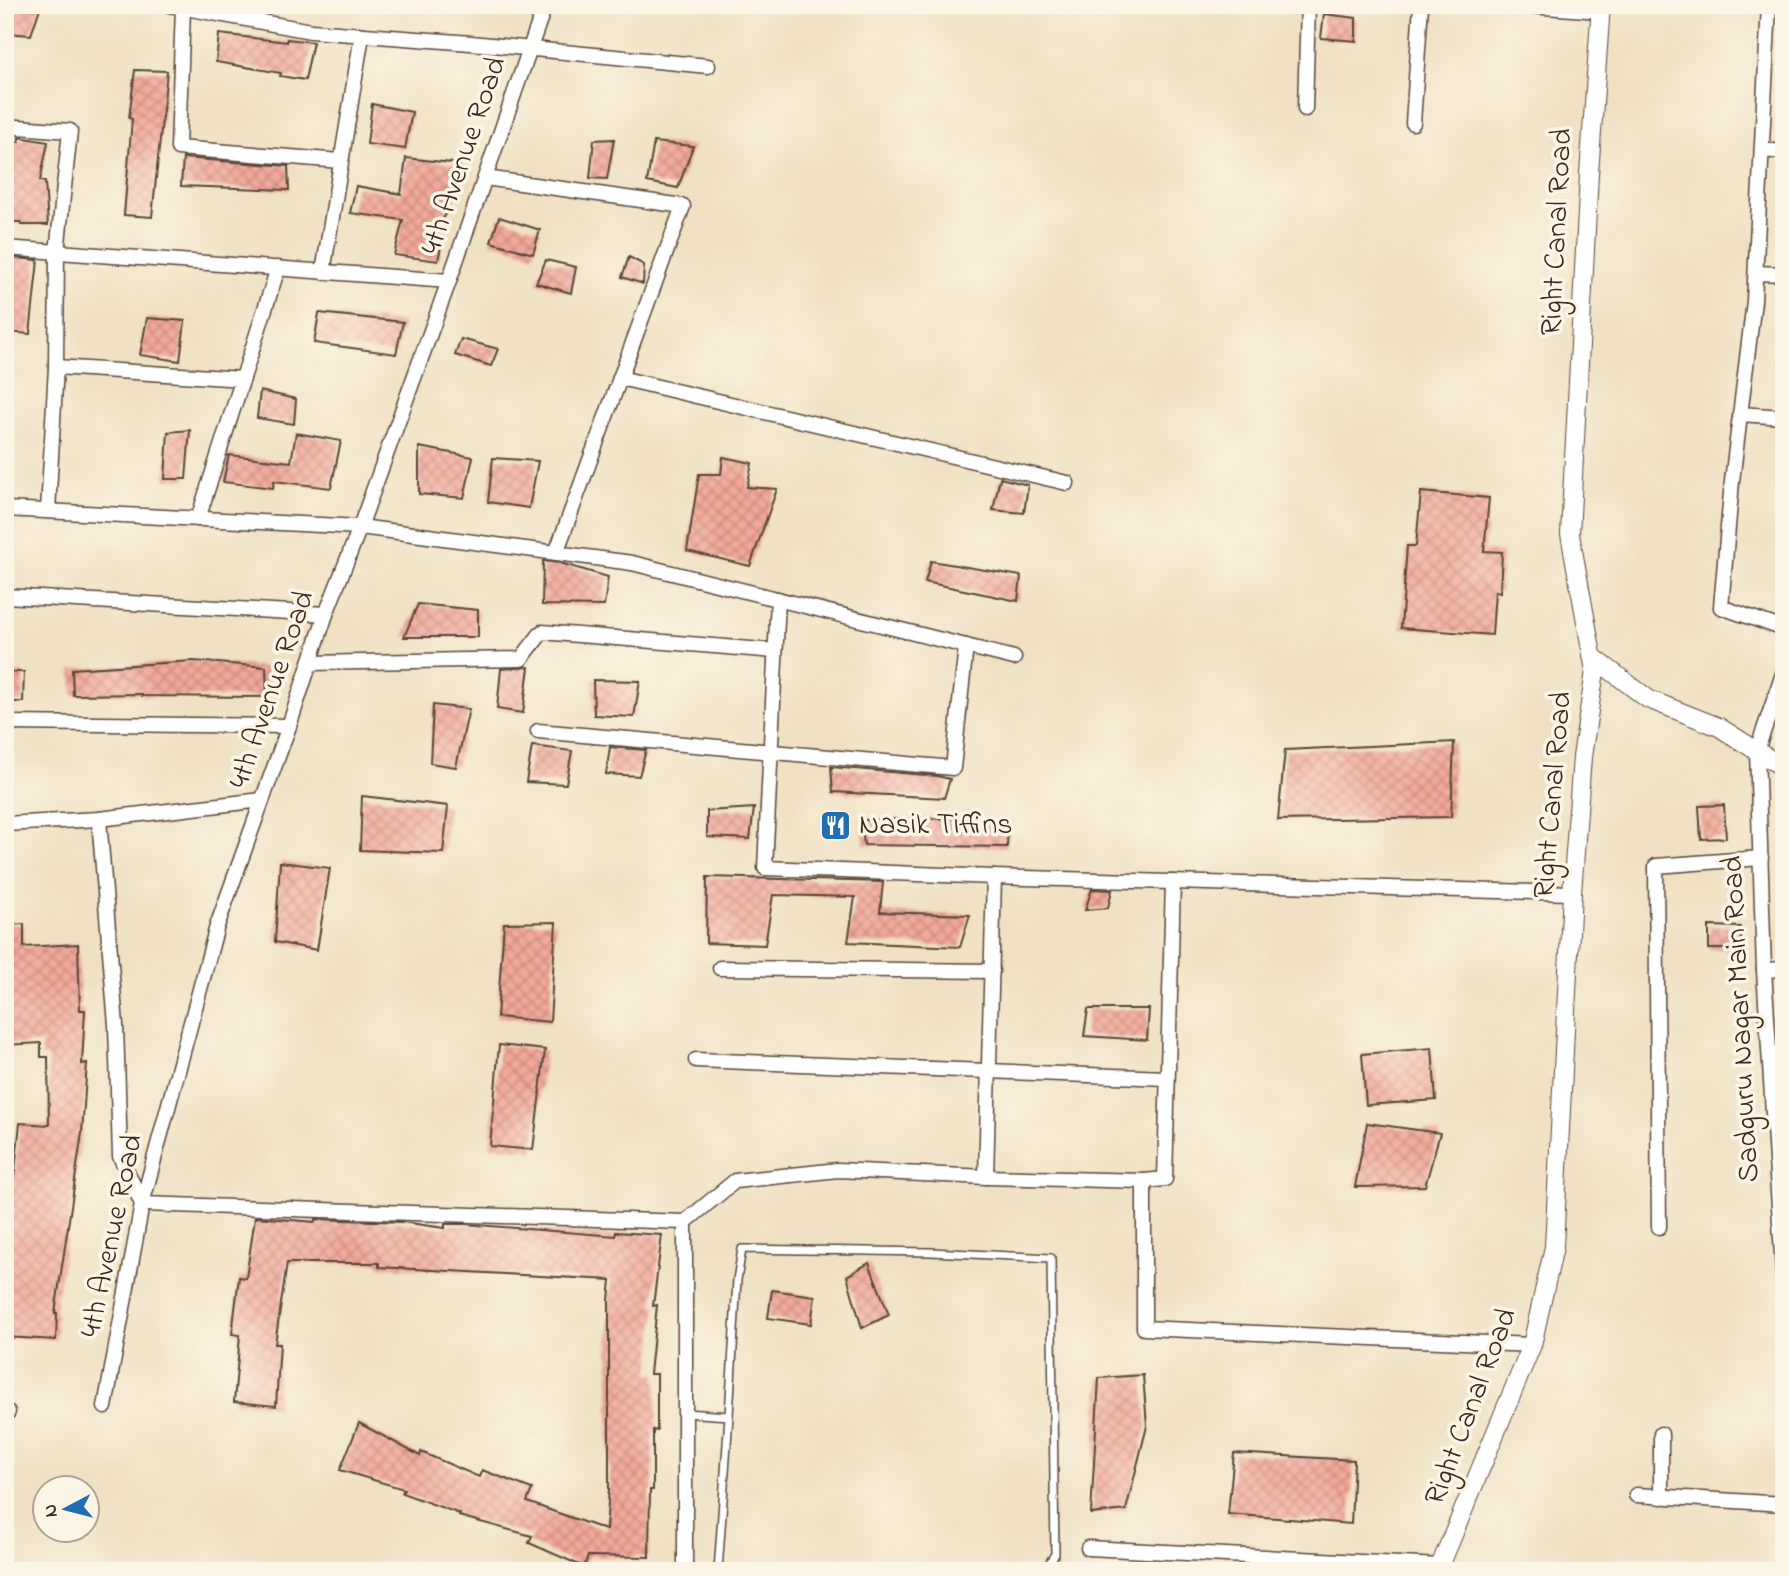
<svg xmlns="http://www.w3.org/2000/svg" width="1789" height="1576" font-family="'Indie Flower',sans-serif">
<style>
.building{fill:url(#building-cross-hatch)}
.lines{fill:none;stroke-linecap:round;stroke-linejoin:round}
.service-casing{stroke:#564537;stroke-width:10}
.minor-casing{stroke:#564537;stroke-width:17}
.tertiary-casing{stroke:#564537;stroke-width:20}
.service{stroke:#fff;stroke-width:7}
.minor{stroke:#fff;stroke-width:14}
.tertiary{stroke:#fff;stroke-width:18}
.labels{text-anchor:middle;dominant-baseline:central;stroke-width:7;stroke-linejoin:round;paint-order:stroke}
.street-label{font-size:30px;fill:#3b2a1e;stroke:#fcf5e5}
.poi-label{font-size:30px;fill:#3b2a1e;stroke:#fcf5e5;text-anchor:start}
</style>
<defs>
<pattern id="building-cross-hatch" width="8" height="8" patternUnits="userSpaceOnUse" patternTransform="scale(1.75)"><rect width="8" height="8" fill="#f3a99a"/><path d="M0 0l8 8M0 8l8-8" fill="none" stroke="#c68a7d"/></pattern>
</defs>
<rect width="100%" height="100%" fill="#fcf5e5"/>
<filter id="ink" filterUnits="userSpaceOnUse"><feTurbulence type="fractalNoise" baseFrequency=".0143" numOctaves="2"/><feDisplacementMap in="SourceGraphic" scale="14" xChannelSelector="R" yChannelSelector="G"/><feConvolveMatrix kernelMatrix="1 2 1 2 8 2 1 2 1" color-interpolation-filters="sRGB"/></filter>
<filter id="wash" filterUnits="userSpaceOnUse"><feTurbulence type="fractalNoise" baseFrequency=".00686" numOctaves="4" result="noise"/><feDisplacementMap in="SourceGraphic" scale="28" xChannelSelector="R" yChannelSelector="G"/><feGaussianBlur stdDeviation="1.57" result="paint"/><feColorMatrix in="noise" values="0 0 0 0 0 0 0 0 0 0 0 0 0 0 0 0 0 1.4 0 .05"/><feComposite in="paint" operator="in"/></filter>
<g filter="url(#wash)">
<rect width="100%" height="100%" fill="#f0e1c2"/>
<g id="blocks">
<g class="building">
<path d="M 5,5 L 41,5 L 31,35 L 5,33 Z"/>
<path d="M 1324,14 L 1356,18 L 1356,41 L 1321,38 Z"/>
<path d="M 219,34 L 287,42 L 287,39 L 313,42 L 305,80 L 280,76 L 281,73 L 216,62 Z"/>
<path d="M 135,70 L 167,71 L 152,217 L 124,215 L 132,119 L 129,118 Z"/>
<path d="M 372,104 L 412,112 L 405,149 L 367,144 Z"/>
<path d="M 19,137 L 48,142 L 40,181 L 45,182 L 48,225 L 21,225 L 21,222 L 5,222 L 5,140 L 19,142 Z"/>
<path d="M 614,139 L 607,179 L 590,178 L 594,140 Z"/>
<path d="M 654,142 L 693,146 L 678,188 L 647,182 Z"/>
<path d="M 183,158 L 288,166 L 289,190 L 181,186 Z"/>
<path d="M 406,158 L 460,164 L 458,185 L 456,185 L 437,236 L 443,237 L 438,261 L 394,255 L 403,220 L 350,213 L 356,186 L 401,194 Z"/>
<path d="M 499,217 L 540,230 L 533,254 L 491,242 Z"/>
<path d="M 629,257 L 644,265 L 643,284 L 622,277 Z"/>
<path d="M 14,258 L 38,260 L 30,334 L 7,332 L 13,279 L 9,279 Z"/>
<path d="M 546,260 L 576,267 L 571,293 L 536,283 Z"/>
<path d="M 319,313 L 403,322 L 396,354 L 314,343 Z"/>
<path d="M 147,318 L 185,321 L 180,361 L 140,355 Z"/>
<path d="M 461,339 L 498,349 L 491,366 L 455,355 Z"/>
<path d="M 260,391 L 296,399 L 294,424 L 257,418 Z"/>
<path d="M 190,430 L 186,479 L 165,479 L 168,432 Z"/>
<path d="M 296,433 L 341,441 L 331,488 L 274,481 L 273,488 L 223,482 L 229,455 L 291,462 Z"/>
<path d="M 419,447 L 473,457 L 464,498 L 419,494 Z"/>
<path d="M 723,457 L 752,463 L 747,487 L 777,489 L 750,566 L 687,551 L 699,474 L 721,474 Z"/>
<path d="M 493,458 L 538,461 L 529,508 L 488,502 Z"/>
<path d="M 1000,478 L 1028,485 L 1024,513 L 993,510 Z"/>
<path d="M 1421,492 L 1489,498 L 1484,551 L 1502,552 L 1500,592 L 1495,591 L 1492,635 L 1401,628 L 1407,546 L 1416,546 Z"/>
<path d="M 543,561 L 560,563 L 608,577 L 604,606 L 542,605 Z"/>
<path d="M 931,561 L 1021,576 L 1018,601 L 925,582 Z"/>
<path d="M 418,604 L 478,610 L 478,637 L 404,637 Z"/>
<path d="M 193,661 L 266,667 L 267,697 L 142,696 L 142,694 L 73,695 L 72,669 Z"/>
<path d="M 529,667 L 523,713 L 497,709 L 501,669 Z"/>
<path d="M 5,672 L 24,672 L 23,702 L 5,702 Z"/>
<path d="M 593,680 L 640,681 L 634,717 L 594,715 Z"/>
<path d="M 433,705 L 469,709 L 456,767 L 430,763 Z"/>
<path d="M 1454,742 L 1451,817 L 1278,820 L 1285,750 Z"/>
<path d="M 532,746 L 572,751 L 566,784 L 526,782 Z"/>
<path d="M 610,747 L 646,750 L 639,776 L 606,774 Z"/>
<path d="M 831,767 L 937,776 L 950,779 L 944,798 L 833,792 Z"/>
<path d="M 362,796 L 448,806 L 443,853 L 360,850 Z"/>
<path d="M 1724,805 L 1726,838 L 1701,839 L 1699,806 Z"/>
<path d="M 754,808 L 750,839 L 707,837 L 707,811 Z"/>
<path d="M 969,818 L 1008,823 L 1007,847 L 864,845 L 861,820 Z"/>
<path d="M 280,862 L 330,868 L 317,950 L 275,942 Z"/>
<path d="M 707,877 L 883,882 L 880,912 L 970,915 L 960,947 L 848,942 L 855,897 L 773,895 L 765,945 L 706,943 Z"/>
<path d="M 1092,889 L 1112,890 L 1108,908 L 1085,910 Z"/>
<path d="M 556,922 L 550,1022 L 497,1017 L 504,923 Z"/>
<path d="M 24,924 L 24,947 L 78,944 L 80,1010 L 85,1010 L 82,1064 L 87,1063 L 82,1133 L 55,1313 L 57,1313 L 56,1340 L 5,1337 L 5,1227 L 15,1170 L 20,1123 L 49,1125 L 48,1057 L 41,1057 L 41,1043 L 5,1045 L 5,925 Z"/>
<path d="M 1709,926 L 1741,927 L 1741,949 L 1709,949 Z"/>
<path d="M 1088,1009 L 1149,1009 L 1147,1040 L 1084,1036 Z"/>
<path d="M 499,1045 L 545,1050 L 533,1150 L 490,1146 Z"/>
<path d="M 1432,1048 L 1436,1100 L 1366,1105 L 1362,1054 Z"/>
<path d="M 1367,1123 L 1440,1133 L 1425,1186 L 1355,1187 Z"/>
<path d="M 255,1217 L 315,1222 L 316,1219 L 402,1222 L 445,1228 L 445,1224 L 465,1224 L 615,1236 L 616,1232 L 662,1235 L 653,1306 L 657,1305 L 650,1374 L 657,1374 L 657,1431 L 653,1430 L 653,1490 L 650,1490 L 649,1557 L 588,1556 L 584,1567 L 529,1543 L 532,1536 L 459,1516 L 460,1514 L 402,1493 L 404,1489 L 340,1470 L 359,1423 L 420,1456 L 421,1452 L 479,1477 L 482,1470 L 532,1489 L 527,1502 L 606,1530 L 609,1489 L 609,1300 L 611,1280 L 379,1267 L 379,1263 L 287,1263 L 275,1344 L 280,1344 L 276,1406 L 234,1402 L 240,1335 L 232,1334 L 239,1277 L 246,1278 Z"/>
<path d="M 869,1263 L 889,1315 L 862,1328 L 847,1276 Z"/>
<path d="M 772,1290 L 815,1296 L 811,1324 L 768,1318 Z"/>
<path d="M 1143,1375 L 1147,1426 L 1126,1510 L 1091,1514 L 1099,1378 Z"/>
<path d="M 1234,1453 L 1354,1460 L 1351,1524 L 1228,1514 Z"/>
</g>
</g>
</g>
<g filter="url(#ink)">
<use href="#blocks" fill-opacity="0" stroke="#564537" stroke-width="2"/>
<g class="lines">
<defs>
<g id="service">
<path d="M 685,1413 L 729,1416 L 737,1280 L 742,1249 L 931,1252 L 1051,1258 L 1055,1554 L 1044,1571"/>
<path d="M 718,1571 L 729,1416"/>
</g>
<g id="minor">
<path d="M 169,5 L 311,31 L 471,43 L 708,66"/>
<path d="M 1516,5 L 1601,11"/>
<path d="M 1769,5 L 1754,301 L 1732,481 L 1721,607 L 1784,629"/>
<path d="M 183,8 L 178,148 L 341,161"/>
<path d="M 1305,109 L 1308,5"/>
<path d="M 1413,123 L 1421,5"/>
<path d="M 5,126 L 70,131 L 57,252 L 56,367 L 48,511"/>
<path d="M 1762,150 L 1784,152"/>
<path d="M 485,178 L 683,206 L 556,553"/>
<path d="M 5,248 L 449,281"/>
<path d="M 323,272 L 362,35"/>
<path d="M 1756,273 L 1784,274"/>
<path d="M 56,367 L 243,379"/>
<path d="M 620,378 L 1067,483"/>
<path d="M 1740,414 L 1784,417"/>
<path d="M 5,509 L 360,527 L 632,563 L 1014,658"/>
<path d="M 198,519 L 278,268"/>
<path d="M 5,596 L 326,614"/>
<path d="M 778,599 L 765,868 L 994,877 L 1572,893"/>
<path d="M 310,663 L 521,659 L 542,632 L 775,651"/>
<path d="M 1784,671 L 1757,750 L 1764,970 L 1784,1286"/>
<path d="M 5,723 L 289,726"/>
<path d="M 538,731 L 953,768 L 966,646"/>
<path d="M 99,819 L 116,1025 L 120,1156 L 142,1204 L 685,1222 L 685,1571"/>
<path d="M 5,824 L 99,819 L 262,800"/>
<path d="M 720,968 L 992,971"/>
<path d="M 1764,970 L 1784,969"/>
<path d="M 696,1060 L 1167,1078"/>
<path d="M 986,1177 L 1144,1181 L 1165,1179 L 1173,882"/>
<path d="M 1144,1181 L 1144,1328 L 1532,1345"/>
<path d="M 685,1222 L 735,1181 L 838,1170 L 986,1177 L 994,877"/>
<path d="M 1659,1227 L 1656,866 L 1761,858"/>
<path d="M 105,1407 L 142,1204 L 217,926 L 289,726 L 326,614 L 360,527 L 449,281 L 545,5"/>
<path d="M 5,1411 L 8,1412"/>
<path d="M 1636,1495 L 1784,1504"/>
<path d="M 1661,1497 L 1661,1434"/>
<path d="M 1088,1548 L 1440,1566 L 1451,1571"/>
</g>
<g id="tertiary">
<path d="M 1593,657 L 1648,699 L 1719,727 L 1784,768"/>
<path d="M 1438,1571 L 1532,1345 L 1554,1247 L 1572,893 L 1582,757 L 1595,671 L 1570,534 L 1589,174 L 1601,5"/>
</g>
</defs>
<use href="#service" class="service-casing"/>
<use href="#minor" class="minor-casing"/>
<use href="#tertiary" class="tertiary-casing"/>
<use href="#service" class="service"/>
<use href="#minor" class="minor"/>
<use href="#tertiary" class="tertiary"/>
</g>
</g>
<defs>
<symbol id="restaurant-square" viewBox="-11 -11 22 22"><rect x="-9" y="-9" width="18" height="18" rx="4" fill="#1f6fb2" stroke="#fcf5e5"/><path d="M-5-6h1v4h1v-4h1v4h1v-4h1v5L-1.5 .5V6h-2V.5L-5-1ZM5-6V6H3V1.5H1.5Q1.5-4 5-6Z" fill="#fff"/></symbol>
</defs>
<g fill-rule="evenodd">
<use href="#restaurant-square" x="818" y="808" width="35" height="35"/>
</g>
<g class="labels">
<g class="street-label">
<text transform="translate(465 156) rotate(-71)">4th Avenue Road</text>
<text transform="translate(1558 232) rotate(-87)">Right Canal Road</text>
<text transform="translate(273 690) rotate(-71)">4th Avenue Road</text>
<text transform="translate(1554 795) rotate(-85)">Right Canal Road</text>
<text transform="translate(1742 1019) rotate(-93)">Sadguru Nagar Main Road</text>
<text transform="translate(113 1236) rotate(-78)">4th Avenue Road</text>
<text transform="translate(1472 1407) rotate(-69)">Right Canal Road</text>
</g>
<g class="poi-label">
<text x="859" y="826">Nasik Tiffins</text>
</g>
</g>
<rect width="1789" height="1576" fill="none" stroke="#fcf5e5" stroke-width="28"/>
<g transform="translate(66 1509) rotate(263)"><circle r="33" fill="#fcf5e5" stroke="#afa495" stroke-width="2"/>
<path d="M0-5L12 26L0 18L-12 26Z" fill="#1f6fb2"/>
<text y="-10" font-size="19" font-weight="bold" text-anchor="middle" fill="#3b2a1e">N</text>
</g>
</svg>
